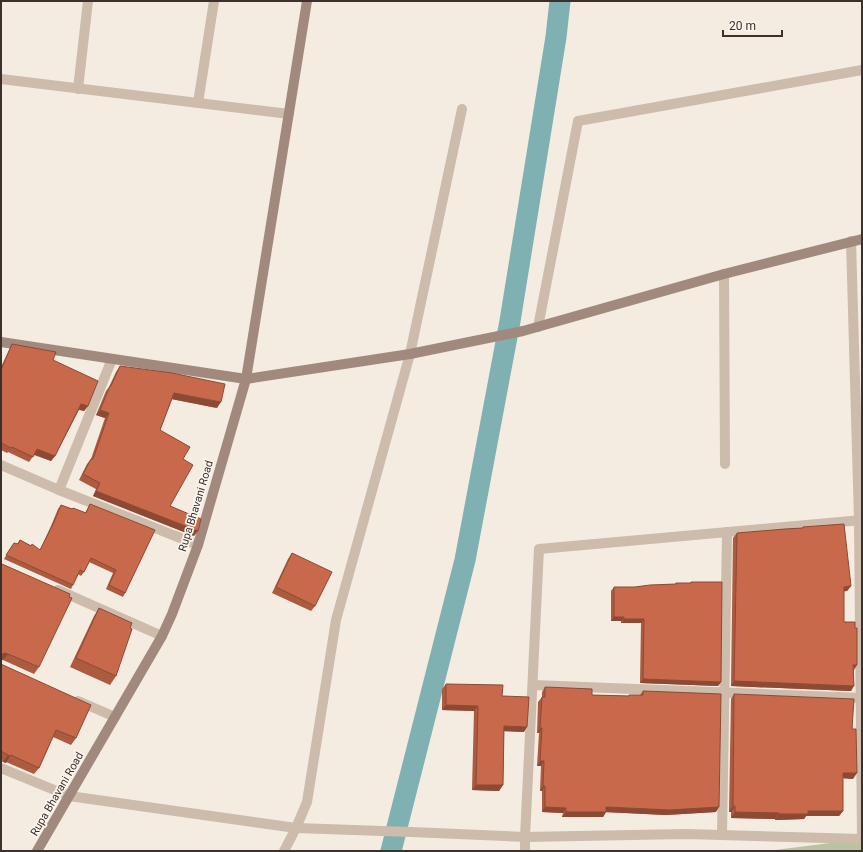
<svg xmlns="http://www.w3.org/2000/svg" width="863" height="852" font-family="Roboto,sans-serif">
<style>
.green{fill:#b8c4a0}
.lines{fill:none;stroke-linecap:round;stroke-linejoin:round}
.canal{stroke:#7fb0b2;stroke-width:21}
.street{stroke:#cdbbac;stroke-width:10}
.secondary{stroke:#a18a7d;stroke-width:10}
.wall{fill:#ac5a40}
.shaded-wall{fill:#8c4a34}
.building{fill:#c8694b;stroke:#8c4a34}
.labels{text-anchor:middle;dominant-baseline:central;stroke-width:3.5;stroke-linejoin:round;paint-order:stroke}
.street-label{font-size:11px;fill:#3b302b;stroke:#fbf5ee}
</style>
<rect width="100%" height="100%" fill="#f4ebe1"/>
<path class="green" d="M 862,839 L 862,851 L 767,851 Z"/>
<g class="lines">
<path class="canal" d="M 391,851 L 465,560 L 510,321 L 556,37 L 560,1"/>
<g class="street">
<path d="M 1,79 L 289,114"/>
<path d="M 78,89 L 88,1"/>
<path d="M 198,103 L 214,1"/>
<path d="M 724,274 L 725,464"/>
<path d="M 538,327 L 578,121 L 862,70"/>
<path d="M 1,465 L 59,490 L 198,545"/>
<path d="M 59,490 L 112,359"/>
<path d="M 58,590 L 162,636"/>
<path d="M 533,685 L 862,698"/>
<path d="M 78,701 L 115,717"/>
<path d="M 1,768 L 69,796 L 296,828 L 411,832 L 525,837 L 686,834 L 862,839 L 859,520 L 851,241"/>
<path d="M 722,835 L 727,532"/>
<path d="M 284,851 L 296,828 L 307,802 L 336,620 L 410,354 L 462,109"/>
<path d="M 525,851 L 525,837 L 539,549 L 862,520"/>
</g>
<g class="secondary">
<path d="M 1,342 L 246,379 L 410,354 L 523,331 L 724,274 L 862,239"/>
<path d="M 37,851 L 162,636 L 172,614 L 198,545 L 246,379 L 307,1"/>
</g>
</g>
<g class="wall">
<path d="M 12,344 L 53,360 L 88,406 L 84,411 L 79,410 L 55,456 L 51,461 L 34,455 L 29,462 L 8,452 L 7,453 L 1,450 L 1,367 L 9,350 Z"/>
<path d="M 120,366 L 217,408 L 172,399 L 160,430 L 183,459 L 170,506 L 194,536 L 93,496 L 96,489 L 79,480 L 87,464 L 91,459 L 105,418 L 96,415 L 106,391 L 109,387 L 116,372 Z"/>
<path d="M 90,504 L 125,593 L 123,597 L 106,589 L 113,573 L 89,562 L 84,572 L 81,576 L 78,574 L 73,585 L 71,589 L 4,559 L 12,546 L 17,544 L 20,540 L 40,550 L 51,526 L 58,509 L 61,505 L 85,513 Z"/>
<path d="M 803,527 L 851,586 L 847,591 L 844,591 L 844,622 L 854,670 L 851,691 L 731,686 L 733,538 L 737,533 L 802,528 Z"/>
<path d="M 292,553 L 315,606 L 311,611 L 272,593 L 288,559 Z"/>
<path d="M 1,564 L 39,667 L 34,674 L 3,660 Z"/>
<path d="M 691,582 L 721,682 L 718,686 L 640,683 L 641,623 L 621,623 L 621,621 L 611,621 L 611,591 L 614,587 L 635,587 L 675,584 L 676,583 L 690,583 Z"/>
<path d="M 99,608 L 130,628 L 116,676 L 110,685 L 70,667 L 94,616 Z"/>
<path d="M 1,664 L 76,738 L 71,745 L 53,737 L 39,768 L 34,774 L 6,762 L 6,763 L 1,761 Z"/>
<path d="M 446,684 L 502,696 L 524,732 L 504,731 L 503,785 L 499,791 L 472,790 L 474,711 L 442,710 L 442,689 Z"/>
<path d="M 545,687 L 592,695 L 628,696 L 629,695 L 640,695 L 643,691 L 716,812 L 666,815 L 606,812 L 603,817 L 562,817 L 563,813 L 542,812 L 542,791 L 540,791 L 541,766 L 537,766 L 539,733 L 537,733 L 538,702 L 542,697 L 542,692 Z"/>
<path d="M 734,694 L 853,779 L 843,778 L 843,811 L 839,816 L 806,816 L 804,819 L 775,820 L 775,819 L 731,818 L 731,812 L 729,812 L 731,699 Z"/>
</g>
<g class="shaded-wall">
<path d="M 174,393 L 221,402 L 217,408 L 171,399 Z"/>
<path d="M 81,404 L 88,406 L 84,411 L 78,409 Z"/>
<path d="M 100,410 L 109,413 L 105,418 L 96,415 Z"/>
<path d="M 37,449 L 55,456 L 51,461 L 33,454 Z"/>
<path d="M 96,491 L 198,531 L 194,536 L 93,496 Z"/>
<path d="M 851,586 L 847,591 L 840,592 L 844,587 Z"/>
<path d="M 614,617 L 624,617 L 621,621 L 611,621 Z"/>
<path d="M 624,619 L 644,619 L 641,623 L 621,623 Z"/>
<path d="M 4,653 L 8,654 L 3,660 L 1,660 L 1,655 Z"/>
<path d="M 853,665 L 857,665 L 854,670 Z"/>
<path d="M 643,679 L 721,682 L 718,686 L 640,683 Z"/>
<path d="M 734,681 L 854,686 L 851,691 L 731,686 Z"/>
<path d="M 446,705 L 478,706 L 474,711 L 442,710 Z"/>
<path d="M 504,726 L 527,727 L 524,732 L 501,731 Z"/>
<path d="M 540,728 L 542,728 L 539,733 L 537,733 Z"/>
<path d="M 8,755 L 10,756 L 6,763 L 3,762 Z"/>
<path d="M 540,761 L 544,761 L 541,766 L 537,766 Z"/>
<path d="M 843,773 L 857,773 L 853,779 L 839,778 Z"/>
<path d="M 476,785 L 503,785 L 499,791 L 472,790 Z"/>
<path d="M 543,786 L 545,786 L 542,791 L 540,791 Z"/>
<path d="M 733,806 L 735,806 L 731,812 L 729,812 Z"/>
<path d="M 545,807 L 566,808 L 563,813 L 542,812 Z"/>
<path d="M 606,807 L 719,807 L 716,812 L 666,815 L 603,812 Z"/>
<path d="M 808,811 L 843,811 L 839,816 L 806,816 L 804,819 L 775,820 L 779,814 Z"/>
<path d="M 566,812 L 606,812 L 603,817 L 562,817 Z"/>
<path d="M 735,812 L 779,813 L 775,819 L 731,818 Z"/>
</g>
<g class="building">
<path d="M 12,344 L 56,352 L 53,360 L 98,381 L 88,406 L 81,404 L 55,456 L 37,449 L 33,457 L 12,447 L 11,448 L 1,443 L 1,370 Z"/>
<path d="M 120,366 L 172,373 L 225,384 L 221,402 L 174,393 L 160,430 L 190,447 L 183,459 L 193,465 L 170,506 L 201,519 L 198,531 L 96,491 L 100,483 L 83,474 L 91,459 L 93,459 L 109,413 L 100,410 L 110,386 L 111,386 Z"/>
<path d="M 90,504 L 155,530 L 125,593 L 109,585 L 116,570 L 91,558 L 84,572 L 80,570 L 73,585 L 6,555 L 14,543 L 18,544 L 20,540 L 31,546 L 32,544 L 40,550 L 54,522 L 61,505 L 72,509 L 73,508 L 86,513 Z"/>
<path d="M 844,524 L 851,586 L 844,587 L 844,622 L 855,622 L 855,628 L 857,628 L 857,665 L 853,665 L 854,686 L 734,681 L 737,533 L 785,529 L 803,528 L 803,527 Z"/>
<path d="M 292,553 L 332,572 L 315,606 L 276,587 Z"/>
<path d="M 1,564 L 2,564 L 70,594 L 69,597 L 72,598 L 39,667 L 8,654 L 4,653 L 1,655 Z"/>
<path d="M 691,582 L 722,582 L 721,682 L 643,679 L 644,619 L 624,619 L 624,617 L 614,617 L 614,587 L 635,587 L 650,585 L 676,584 L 676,583 L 691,583 Z"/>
<path d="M 99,608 L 132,623 L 130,628 L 132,629 L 116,676 L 76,658 Z"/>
<path d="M 1,664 L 3,665 L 91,705 L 76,738 L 56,730 L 39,768 L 11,755 L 10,756 L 8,755 L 1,751 Z"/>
<path d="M 446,684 L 503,685 L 502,696 L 529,697 L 527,727 L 504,726 L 503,785 L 476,785 L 478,706 L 446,705 Z"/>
<path d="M 545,687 L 592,689 L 592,695 L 629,696 L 629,695 L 643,695 L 643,691 L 721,694 L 719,807 L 670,810 L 606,807 L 606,812 L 566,812 L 566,808 L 545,807 L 545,786 L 543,786 L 544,761 L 540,761 L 542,728 L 540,728 L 542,697 L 545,697 Z"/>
<path d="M 734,694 L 854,699 L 852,729 L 856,729 L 857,773 L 843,773 L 843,811 L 808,811 L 808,814 L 779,814 L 779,813 L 735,812 L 735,806 L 733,806 Z"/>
</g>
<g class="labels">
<g class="street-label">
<text transform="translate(196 506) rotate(-73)">Rupa Bhavani Road</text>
<text transform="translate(57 794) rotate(-60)">Rupa Bhavani Road</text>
</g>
</g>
<rect width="863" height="852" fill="none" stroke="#3b302b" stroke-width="4"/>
<path d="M723 30v6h59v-6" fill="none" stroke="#3b302b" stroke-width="2"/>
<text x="729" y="30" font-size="12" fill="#3b302b" stroke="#fbf5ee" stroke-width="3" paint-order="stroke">20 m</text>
</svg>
